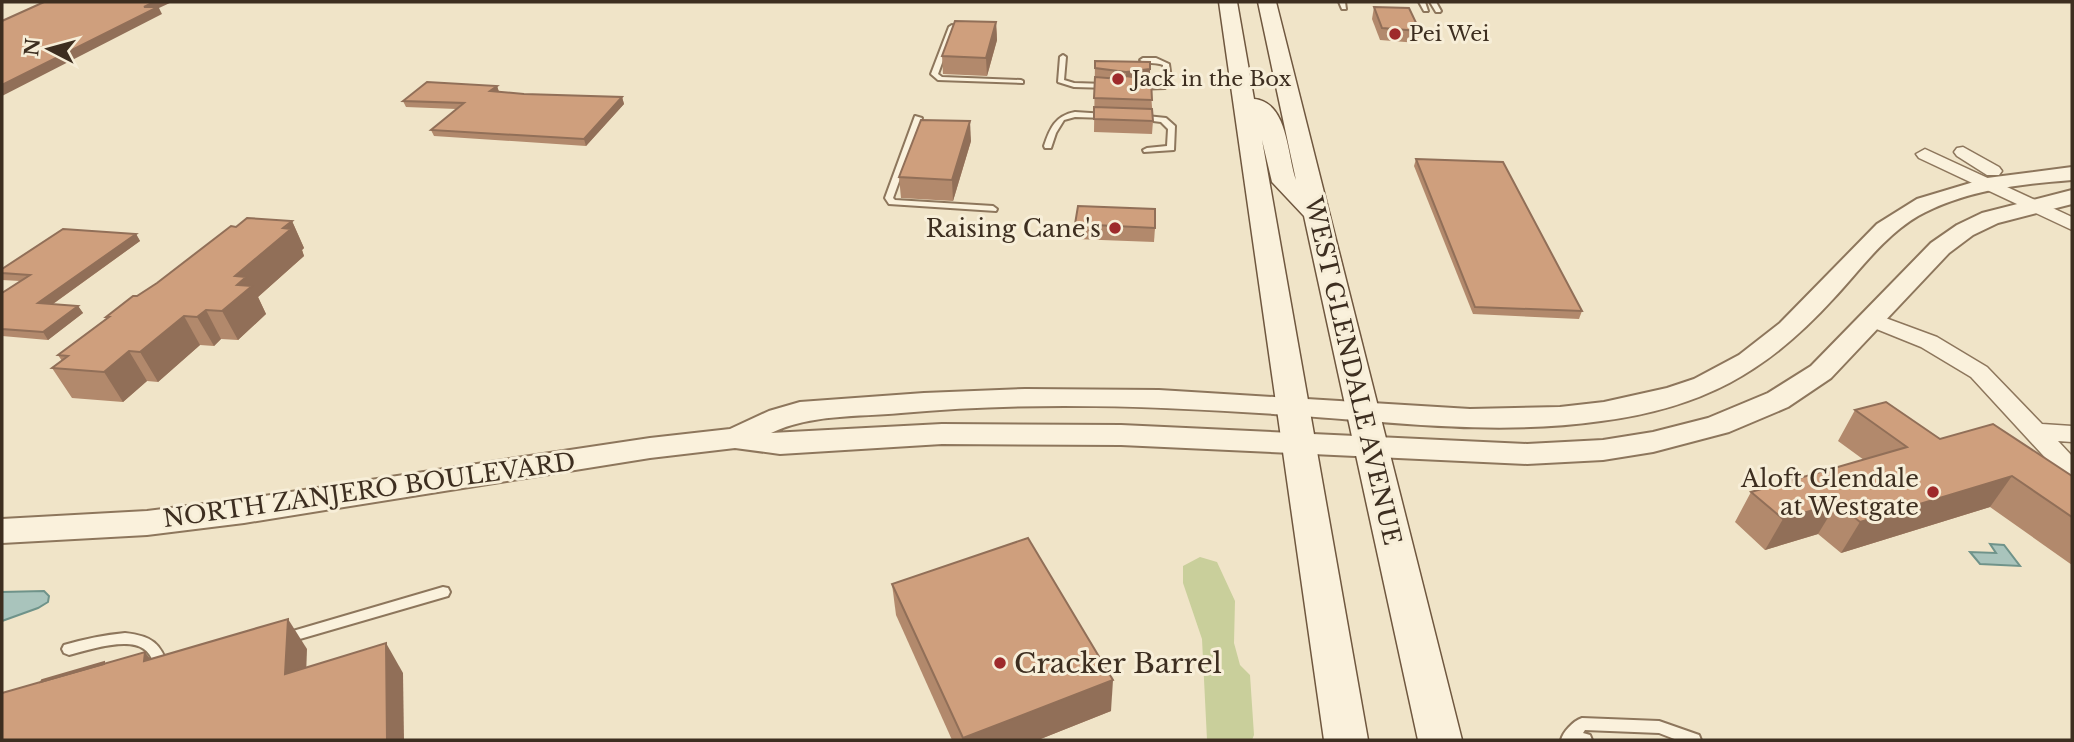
<svg xmlns="http://www.w3.org/2000/svg" width="2074" height="742" font-family="'Libre Baskerville',serif">
<style>
.green{fill:#c9cf9b}
.water{fill:#a9c4bc;stroke:#6f938a;stroke-width:2}
.lines{fill:none;stroke-linecap:round;stroke-linejoin:round}
.service-casing{stroke:#8d765c;stroke-width:4}
.minor-casing{stroke:#8d765c;stroke-width:3}
.tertiary-casing{stroke:#8d765c;stroke-width:4}
.secondary-casing{stroke:#6f573f;stroke-width:3}
.service{fill:#faf1dc;fill-rule:evenodd}
.minor{fill:#faf1dc;fill-rule:evenodd}
.tertiary{fill:#faf1dc;fill-rule:evenodd}
.secondary{fill:#faf1dc;fill-rule:evenodd}
.wall{fill:#b2896c}
.shaded-wall{fill:#916f58}
.building{fill:#cf9f7d;stroke:#916f58;stroke-width:2}
.poi-dot{fill:#9e2a2b;stroke:#f7eed8;stroke-width:2.5}
.labels{text-anchor:middle;dominant-baseline:central;stroke-width:6;stroke-linejoin:round;paint-order:stroke}
.far-poi-label{font-size:21px;fill:#3d2e20;stroke:#f7eed8;text-anchor:start}
.poi-label{font-size:24px;fill:#3d2e20;stroke:#f7eed8;text-anchor:end}
.street-label{font-size:24px;fill:#3d2e20;stroke:#f7eed8}
.near-poi-label{font-size:28px;fill:#3d2e20;stroke:#f7eed8;text-anchor:start}
</style>
<rect width="100%" height="100%" fill="#f0e4c8"/>
<path class="green" d="M 1200,557 L 1217,562 L 1235,601 L 1234,643 L 1240,665 L 1250,675 L 1254,735 L 1252,740 L 1207,740 L 1202,639 L 1183,583 L 1183,566 Z"/>
<g class="water">
<path d="M 1990,544 L 2004,545 L 2020,566 L 1980,564 L 1970,552 L 1996,553 Z"/>
<path d="M 44,591 L 49,596 L 48,602 L 38,608 L 2,621 L 2,592 Z"/>
</g>
<g class="lines">
<defs>
<g id="service">
<path d="M 1339,2 L 1345,2 L 1346,9 L 1342,9 Z"/>
<path d="M 1419,2 L 1425,2 L 1428,11 L 1424,11 Z"/>
<path d="M 1430,2 L 1436,2 L 1441,11 L 1440,12 L 1436,12 Z"/>
<path d="M 952,25 L 955,27 L 938,74 L 942,77 L 1021,80 L 1023,81 L 1023,83 L 938,80 L 931,74 L 949,27 Z"/>
<path d="M 1063,55 L 1066,57 L 1064,80 L 1074,83 L 1106,84 L 1109,84 L 1109,88 L 1074,87 L 1058,82 L 1060,57 Z"/>
<path d="M 1156,58 L 1169,64 L 1171,79 L 1165,88 L 1135,89 L 1134,87 L 1138,85 L 1160,84 L 1163,79 L 1163,65 C 1155,62 1145,64 1140,60 L 1143,58 Z"/>
<path d="M 1075,112 L 1106,114 L 1110,116 L 1106,118 L 1075,117 L 1064,120 L 1056,133 L 1051,148 L 1045,148 L 1044,146 C 1050,128 1055,116 1075,112 Z"/>
<path d="M 1137,115 L 1166,118 L 1175,126 L 1174,150 L 1144,152 L 1143,150 L 1147,148 L 1167,146 L 1168,129 L 1161,122 L 1137,119 Z"/>
<path d="M 915,116 L 922,118 L 893,198 L 895,200 L 993,206 L 997,209 L 996,211 L 889,204 L 885,198 Z"/>
<path d="M 443,587 L 448,588 L 450,592 L 448,596 L 286,643 L 281,642 L 279,638 L 281,634 L 286,633 Z"/>
<path d="M 125,633 C 152,636 161,643 169,669 L 167,673 L 162,675 L 157,673 C 153,665 153,655 144,649 C 127,637 88,650 69,655 L 64,653 L 62,649 L 64,645 C 84,639 104,635 125,633 Z"/>
<path d="M 1582,718 L 1659,721 L 1699,735 L 1701,740 L 1677,740 L 1659,733 L 1585,730 L 1583,733 L 1590,735 L 1592,740 L 1561,740 C 1563,732 1573,721 1582,718 Z"/>
</g>
<g id="minor">
<path d="M 1963,147 L 1999,167 L 2002,171 L 1999,175 L 1987,175 L 1957,156 L 1954,152 L 1957,148 Z"/>
<path d="M 1925,149 L 2072,217 L 2072,230 L 1919,158 L 1916,154 Z"/>
<path d="M 1872,313 L 1937,337 L 1987,367 L 2042,424 L 2072,426 L 2072,442 L 2058,441 L 2072,456 L 2072,480 L 2063,477 L 1971,377 L 1921,347 L 1864,324 L 1861,319 L 1864,314 Z"/>
</g>
<path id="tertiary" d="M 2072,167 L 2072,180 C 2020,184 1965,190 1918,216 C 1884,236 1860,270 1834,298 C 1766,373 1701,408 1601,421 C 1496,436 1393,422 1289,415 C 1160,406 1029,401 901,413 C 857,417 811,414 771,433 L 942,424 L 1121,425 L 1527,444 L 1603,440 L 1653,432 L 1708,418 L 1768,393 L 1811,366 L 1931,243 L 1957,225 L 1982,213 L 2072,190 L 2072,204 L 1998,223 L 1973,235 L 1949,253 L 1831,378 L 1788,407 L 1729,432 L 1653,452 L 1603,460 L 1527,464 L 1121,445 L 942,444 L 780,454 L 735,448 L 650,458 L 244,523 L 147,535 L 2,543 L 2,519 L 147,511 L 244,499 L 650,438 L 730,429 L 769,411 L 800,402 L 924,393 L 1025,389 L 1159,390 L 1470,409 L 1560,407 L 1604,402 L 1667,388 L 1694,379 L 1739,355 L 1780,323 L 1877,224 L 1917,199 L 1987,178 Z"/>
<path id="secondary" d="M 1219,2 L 1237,2 L 1254,99 C 1288,102 1287,155 1296,180 L 1258,2 L 1276,2 L 1462,740 L 1418,740 L 1304,216 L 1272,182 L 1262,140 L 1368,740 L 1324,740 Z"/>
</defs>
<use href="#service" class="service-casing"/>
<use href="#minor" class="minor-casing"/>
<use href="#tertiary" class="tertiary-casing"/>
<use href="#secondary" class="secondary-casing"/>
<use href="#service" class="service"/>
<use href="#minor" class="minor"/>
<use href="#tertiary" class="tertiary"/>
<use href="#secondary" class="secondary"/>
</g>
<g class="wall">
<path d="M 1374,7 L 1420,31 L 1418,43 L 1380,40 L 1372,19 Z"/>
<path d="M 996,22 L 997,40 L 987,76 L 943,74 L 942,56 Z"/>
<path d="M 1095,61 L 1150,69 L 1150,79 L 1153,121 L 1152,134 L 1094,132 Z"/>
<path d="M 497,86 L 499,92 L 524,94 L 622,97 L 624,104 L 586,146 L 434,136 L 431,130 L 456,109 L 406,107 L 403,101 Z"/>
<path d="M 971,141 L 953,201 L 901,198 L 899,177 Z"/>
<path d="M 1416,159 L 1582,311 L 1579,319 L 1473,314 L 1414,166 Z"/>
<path d="M 292,221 L 304,248 L 302,250 L 304,256 L 258,297 L 266,314 L 238,340 L 221,339 L 214,346 L 200,345 L 158,382 L 147,381 L 123,402 L 72,398 L 52,368 L 62,361 L 58,355 L 107,318 L 106,317 L 157,283 L 236,227 Z"/>
<path d="M 1075,224 L 1155,228 L 1154,242 L 1075,239 Z"/>
<path d="M 136,234 L 140,241 L 53,304 L 78,306 L 83,313 L 48,340 L 2,336 L 2,293 L 20,281 L 2,280 L 2,269 Z"/>
<path d="M 1855,410 L 1940,439 L 2072,476 L 2072,565 L 1990,507 L 1841,553 L 1818,534 L 1765,550 L 1735,522 L 1751,492 L 1864,460 L 1838,441 Z"/>
<path d="M 892,584 L 1111,711 L 1038,740 L 952,740 L 896,615 Z"/>
</g>
<g class="shaded-wall">
<path d="M 154,2 L 172,2 L 159,8 L 162,14 L 2,96 L 2,85 Z"/>
<path d="M 996,22 L 997,40 L 987,76 L 986,58 Z"/>
<path d="M 1150,69 L 1150,82 L 1126,85 L 1126,72 Z"/>
<path d="M 497,86 L 499,92 L 490,91 Z"/>
<path d="M 622,97 L 624,104 L 586,146 L 584,139 Z"/>
<path d="M 970,121 L 971,141 L 953,201 L 952,180 Z"/>
<path d="M 292,221 L 304,248 L 302,250 L 304,256 L 258,297 L 266,314 L 238,340 L 222,311 L 235,276 Z"/>
<path d="M 136,234 L 140,241 L 43,311 L 38,303 Z"/>
<path d="M 78,306 L 83,313 L 48,340 L 43,332 Z"/>
<path d="M 206,310 L 221,339 L 214,346 L 197,317 Z"/>
<path d="M 184,316 L 200,345 L 158,382 L 140,352 Z"/>
<path d="M 129,351 L 147,381 L 123,402 L 104,372 Z"/>
<path d="M 2012,476 L 1990,507 L 1841,553 L 1860,522 Z"/>
<path d="M 1837,503 L 1818,534 L 1765,550 L 1783,519 Z"/>
<path d="M 288,619 L 307,649 L 305,704 L 285,674 Z"/>
<path d="M 386,643 L 403,673 L 404,740 L 387,740 Z"/>
<path d="M 145,652 L 168,682 L 144,661 Z"/>
<path d="M 1113,680 L 1111,711 L 1038,740 L 963,740 L 963,738 Z"/>
</g>
<g class="building">
<path d="M 44,2 L 154,2 L 144,7 L 158,7 L 2,85 L 2,21 Z"/>
<path d="M 1374,7 L 1409,8 L 1420,31 L 1382,28 Z"/>
<path d="M 955,21 L 996,22 L 986,58 L 942,56 Z"/>
<path d="M 1095,61 L 1150,62 L 1150,69 L 1126,72 L 1095,68 Z"/>
<path d="M 1126,76 L 1151,80 L 1152,100 L 1094,98 L 1095,77 L 1120,79 Z"/>
<path d="M 427,82 L 497,86 L 490,91 L 524,94 L 622,97 L 584,139 L 431,130 L 464,103 L 403,101 Z"/>
<path d="M 1094,107 L 1152,109 L 1153,121 L 1094,119 Z"/>
<path d="M 921,120 L 970,121 L 952,180 L 899,177 Z"/>
<path d="M 1416,159 L 1503,162 L 1582,311 L 1475,307 Z"/>
<path d="M 1078,206 L 1155,209 L 1155,228 L 1075,224 Z"/>
<path d="M 247,218 L 292,221 L 283,228 L 291,229 L 235,276 L 246,277 L 237,285 L 252,286 L 222,311 L 206,310 L 197,317 L 184,316 L 140,352 L 129,351 L 104,372 L 52,368 L 68,356 L 58,355 L 109,317 L 106,317 L 133,296 L 137,296 L 157,283 L 231,226 L 236,227 Z"/>
<path d="M 63,229 L 136,234 L 38,303 L 78,306 L 43,332 L 2,329 L 2,293 L 30,275 L 2,273 L 2,269 Z"/>
<path d="M 1886,402 L 1940,439 L 1993,424 L 2072,476 L 2072,517 L 2012,476 L 1860,522 L 1837,503 L 1783,519 L 1751,492 L 1907,447 L 1855,410 Z"/>
<path d="M 1028,538 L 1113,680 L 963,738 L 892,584 Z"/>
<path d="M 288,619 L 285,674 L 386,643 L 387,740 L 2,740 L 2,693 L 145,652 L 144,661 Z"/>
<path d="M 104,662 L 104,664 L 41,682 L 42,680 Z"/>
</g>
<g class="poi-dot">
<circle cx="1395" cy="34" r="7"/>
<circle cx="1118" cy="79" r="7"/>
<circle cx="1115" cy="228" r="7"/>
<circle cx="1933" cy="492" r="7"/>
<circle cx="1000" cy="663" r="7"/>
</g>
<g class="labels">
<g class="far-poi-label">
<text x="1409" y="34">Pei Wei</text>
<text x="1132" y="79">Jack in the Box</text>
</g>
<g class="poi-label">
<text x="1101" y="228">Raising Cane's</text>
<text x="1919" y="478">Aloft Glendale<tspan x="1919" dy="28">at Westgate</tspan></text>
</g>
<g class="street-label">
<text transform="translate(1353 371) rotate(77)">WEST GLENDALE AVENUE</text>
<text transform="translate(369 490) rotate(-8)">NORTH ZANJERO BOULEVARD</text>
</g>
<g class="near-poi-label">
<text x="1014" y="663">Cracker Barrel</text>
</g>
</g>
<rect width="2074" height="742" fill="none" stroke="#3d2e20" stroke-width="7"/>
<g transform="translate(49 49) rotate(276)" stroke="#f7eed8" stroke-width="5" paint-order="stroke">
<path d="M0-5L12 26L0 18L-12 26Z" fill="#3d2e20"/>
<text y="-10" font-size="19" font-weight="bold" text-anchor="middle" fill="#3d2e20">N</text>
</g>
</svg>
